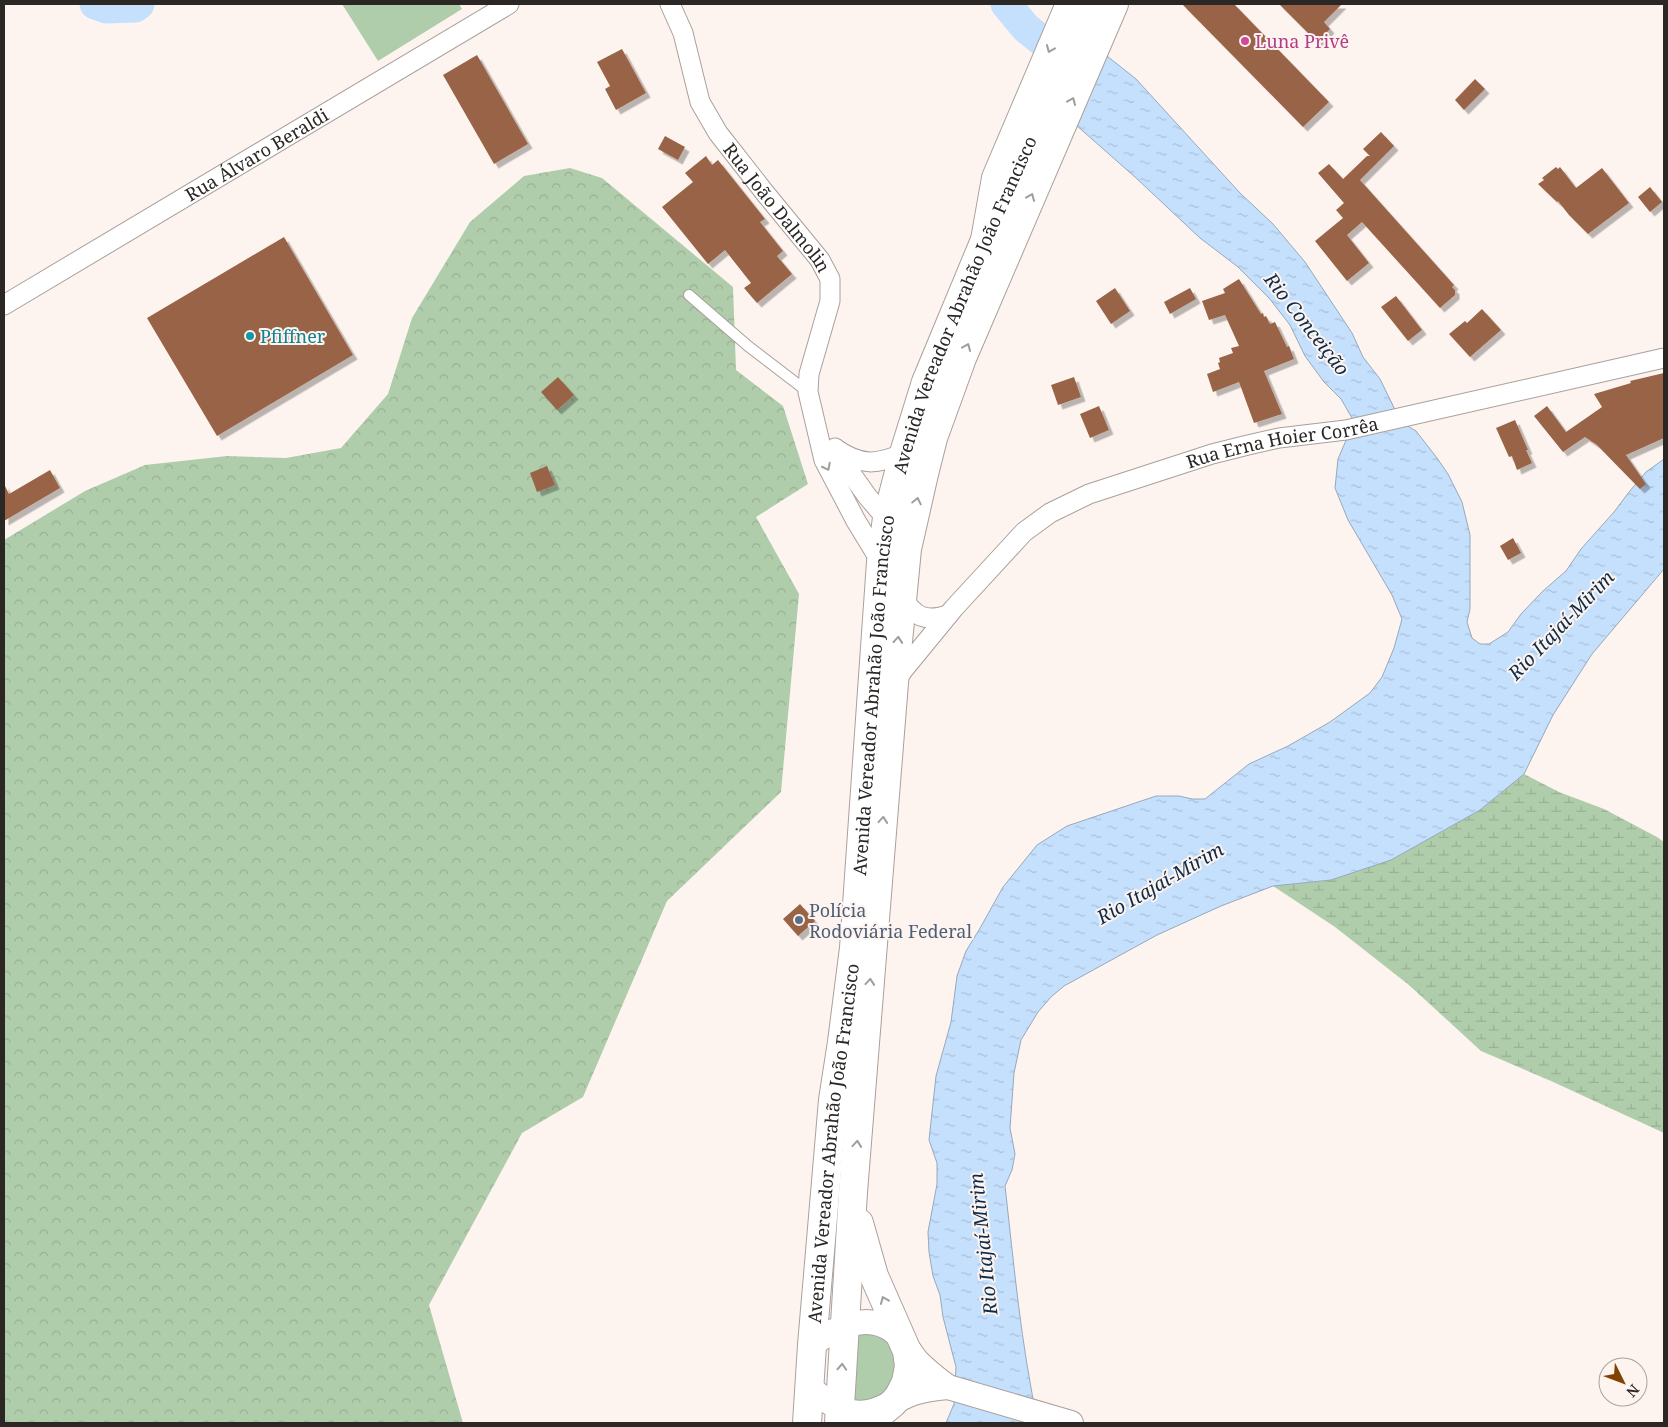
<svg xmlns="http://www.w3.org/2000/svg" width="1668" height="1427" font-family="'Noto Serif',serif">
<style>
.grass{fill:#b0cdab}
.forest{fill:url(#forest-crowns)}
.wetland{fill:url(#wetland-marsh)}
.water{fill:url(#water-ripples);stroke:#96a8bc}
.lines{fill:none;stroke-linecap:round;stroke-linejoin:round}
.river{stroke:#c5e0fd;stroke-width:31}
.building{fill:#996446;filter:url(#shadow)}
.service-casing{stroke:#a9a09c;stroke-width:12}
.minor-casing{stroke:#a9a09c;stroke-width:21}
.tertiary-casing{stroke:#a9a09c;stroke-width:26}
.primary-casing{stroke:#a9a09c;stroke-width:30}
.motorway-casing{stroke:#a9a09c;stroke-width:30}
.service{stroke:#fff;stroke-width:10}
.minor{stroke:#fff;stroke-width:19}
.tertiary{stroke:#fff;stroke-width:24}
.primary{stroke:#fff;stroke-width:28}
.motorway{stroke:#fff;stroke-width:28}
.oneway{stroke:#9f9e9d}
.hotel-dot{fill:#d1479c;stroke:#fef4ef;stroke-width:2}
.culture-dot{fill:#0f9aa8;stroke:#fef4ef;stroke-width:2}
.service-dot{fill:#5c6f8a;stroke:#fef4ef;stroke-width:2}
.labels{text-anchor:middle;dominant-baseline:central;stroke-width:4;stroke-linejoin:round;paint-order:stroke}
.hotel-label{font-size:18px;fill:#b23c85;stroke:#fef4ef;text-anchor:start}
.street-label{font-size:18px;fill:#2a2725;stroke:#fef4ef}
.culture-label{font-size:18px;fill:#0d838f;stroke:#fef4ef;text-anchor:start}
.service-label{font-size:18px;fill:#4e5e75;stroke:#fef4ef;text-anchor:start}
.water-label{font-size:19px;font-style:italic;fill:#0c2c4a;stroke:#fef4ef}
</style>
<defs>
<pattern id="forest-crowns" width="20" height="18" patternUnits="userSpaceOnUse" patternTransform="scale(1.25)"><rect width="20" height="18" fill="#b0cdab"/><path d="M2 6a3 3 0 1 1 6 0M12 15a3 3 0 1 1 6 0" fill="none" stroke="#98b093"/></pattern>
<pattern id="wetland-marsh" width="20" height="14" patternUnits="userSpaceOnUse" patternTransform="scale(1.25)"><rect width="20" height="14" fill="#b0cdab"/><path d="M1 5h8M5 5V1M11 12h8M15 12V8" fill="none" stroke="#98b093"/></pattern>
<pattern id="water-ripples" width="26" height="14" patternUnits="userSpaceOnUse" patternTransform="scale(1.25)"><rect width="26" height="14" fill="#c5e0fd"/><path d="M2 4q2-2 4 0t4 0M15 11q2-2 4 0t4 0" fill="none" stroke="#a9c0d9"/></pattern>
<filter id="shadow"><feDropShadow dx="4.5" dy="4.5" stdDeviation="0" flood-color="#0004"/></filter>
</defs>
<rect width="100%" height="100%" fill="#fef4ef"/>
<g class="grass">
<path d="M 342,4 L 459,4 L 462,9 L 378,61 Z"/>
<path d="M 855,1329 L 883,1337 L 890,1344 L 895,1356 L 896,1370 L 892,1385 L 879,1399 L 857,1404 L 845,1397 Z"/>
</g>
<path class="forest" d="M 570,168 L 602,178 L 733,287 L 736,370 L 783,406 L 808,484 L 756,517 L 799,594 L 781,792 L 667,901 L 583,1097 L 522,1133 L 429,1305 L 463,1423 L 4,1423 L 4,540 L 85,491 L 145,465 L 227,456 L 286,458 L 341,448 L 388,394 L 412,318 L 470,222 L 524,176 Z"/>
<path class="wetland" d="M 1524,774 L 1559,792 L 1604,809 L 1657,837 L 1664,842 L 1664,1133 L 1551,1081 L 1481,1051 L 1409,985 L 1335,927 L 1273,886 L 1331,880 L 1480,810 Z"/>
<path class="water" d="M 1107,56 L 1136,79 L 1240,193 L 1273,224 L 1305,262 L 1352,333 L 1363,357 L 1380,379 L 1401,422 L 1416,431 L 1437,458 L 1448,474 L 1462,502 L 1470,535 L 1470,609 L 1467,622 L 1472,638 L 1480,644 L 1489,644 L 1508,632 L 1521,614 L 1543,591 L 1566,571 L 1581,549 L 1614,512 L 1629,492 L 1646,472 L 1664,459 L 1664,569 L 1592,654 L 1553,715 L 1524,774 L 1480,810 L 1391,860 L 1331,880 L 1273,886 L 1221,906 L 1157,935 L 1064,986 L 1051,997 L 1038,1012 L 1021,1040 L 1014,1073 L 1010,1128 L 1015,1154 L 1012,1170 L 1005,1186 C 1014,1265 1021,1345 1038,1423 L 946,1423 L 954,1404 L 956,1367 L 943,1317 L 940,1295 L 933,1276 L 929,1252 L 928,1232 L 937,1184 L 937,1163 L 929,1140 L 936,1076 L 951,1022 L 957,976 L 966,951 L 979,930 L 1003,887 L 1037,845 L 1067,826 L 1156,796 L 1179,796 L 1192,799 L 1205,799 L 1249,764 L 1288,746 L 1330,722 L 1370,693 L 1382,677 L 1394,648 L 1402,619 L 1392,595 L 1348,520 L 1335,488 L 1338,459 L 1347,438 L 1352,418 L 1341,399 L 1324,382 L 1305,356 L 1290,325 L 1269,298 L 1238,267 L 1200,238 L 1135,177 L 1076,125 Z"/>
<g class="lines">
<g class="river">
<path d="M 95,4 L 106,8 L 135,7 L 139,4"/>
<path d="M 1006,4 L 1026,28 L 1074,66"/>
</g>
</g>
<g class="building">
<path d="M 1182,4 L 1234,4 L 1329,102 L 1303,127 Z"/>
<path d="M 1279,4 L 1342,4 L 1324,22 L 1330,29 L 1317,42 Z"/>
<path d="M 622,49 L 646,93 L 616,110 L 605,89 L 610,86 L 597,62 Z"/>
<path d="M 477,55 L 528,144 L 494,164 L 443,75 Z"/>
<path d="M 1475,79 L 1485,89 L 1464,110 L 1455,100 Z"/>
<path d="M 1381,132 L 1394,146 L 1360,180 L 1454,285 L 1452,287 L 1455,290 L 1455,295 L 1440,308 L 1362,222 L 1347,235 L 1369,263 L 1347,281 L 1315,241 L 1343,218 L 1336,210 L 1344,203 L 1318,173 L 1329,164 L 1343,179 L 1367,156 L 1370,156 L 1363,149 Z"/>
<path d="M 665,136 L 685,147 L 678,160 L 658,149 Z"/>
<path d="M 706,156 L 712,165 L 718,160 L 765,219 L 760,222 L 783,251 L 777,256 L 792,274 L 757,303 L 744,288 L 751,283 L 725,250 L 708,264 L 662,207 L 693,182 L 685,173 Z"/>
<path d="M 1556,167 L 1558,169 L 1560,167 L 1576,188 L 1602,168 L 1629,203 L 1588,234 L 1569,215 L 1558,201 L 1557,202 L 1538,184 L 1544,180 L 1542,178 Z"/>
<path d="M 1650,187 L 1662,202 L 1650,212 L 1638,197 Z"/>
<path d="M 284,237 L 353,355 L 217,436 L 147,318 Z"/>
<path d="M 1239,279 L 1261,314 L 1263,313 L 1264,317 L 1266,316 L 1270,324 L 1275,322 L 1287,347 L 1289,346 L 1294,359 L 1264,371 L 1282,414 L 1254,423 L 1239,382 L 1213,392 L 1207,374 L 1220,369 L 1218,363 L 1220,362 L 1219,358 L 1233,353 L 1231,348 L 1239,346 L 1225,315 L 1209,320 L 1202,301 L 1225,293 L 1223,289 Z"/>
<path d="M 1115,288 L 1130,311 L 1111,324 L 1096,301 Z"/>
<path d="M 1190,288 L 1196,299 L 1170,314 L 1164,302 Z"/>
<path d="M 1396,296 L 1422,330 L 1408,341 L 1381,307 Z"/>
<path d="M 1482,309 L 1501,330 L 1470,357 L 1449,334 L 1465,321 L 1467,323 Z"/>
<path d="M 1664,373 L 1664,438 L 1626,455 L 1646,484 L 1640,489 L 1597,445 L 1585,437 L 1563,452 L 1534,416 L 1547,406 L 1566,432 L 1602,407 L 1594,394 L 1631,383 L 1630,381 Z"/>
<path d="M 558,377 L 574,395 L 557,410 L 541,392 Z"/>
<path d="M 1074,377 L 1081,397 L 1058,405 L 1051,385 Z"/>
<path d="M 1099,406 L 1109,430 L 1090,438 L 1080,414 Z"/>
<path d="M 1515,420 L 1528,450 L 1526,450 L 1532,463 L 1517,470 L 1512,456 L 1509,457 L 1496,428 Z"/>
<path d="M 547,466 L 555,485 L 537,492 L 530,473 Z"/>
<path d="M 50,470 L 60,488 L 4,521 L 4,484 L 9,494 Z"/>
<path d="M 1513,538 L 1521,553 L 1508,560 L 1500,546 Z"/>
<path d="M 800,904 L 815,921 L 798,936 L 783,919 Z"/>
</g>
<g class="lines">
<defs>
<path id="service" d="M 689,295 L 748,346 L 808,392"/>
<g id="minor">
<path id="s1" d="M 670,4 L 683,33 L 700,102 L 718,133 L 765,193 L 820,260 L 830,279 L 830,301 L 809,374 L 808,392 L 824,460 L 856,521 L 881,562"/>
<path id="s2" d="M 4,305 L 509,4"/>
<path d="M 835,448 L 843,462 L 867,496 L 892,525"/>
<path d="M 836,449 C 861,466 877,465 904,453"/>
<path d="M 902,597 C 915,617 924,622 948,615"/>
<path id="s3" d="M 896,680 L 904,669 L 954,608 L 1024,532 L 1050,513 L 1089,494 L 1212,454 L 1248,445 L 1279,438 L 1346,430 L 1664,358"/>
</g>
<g id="tertiary">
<path d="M 812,1345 C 834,1328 867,1311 893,1331 C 904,1339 909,1352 918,1362 C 927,1371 937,1379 948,1387 L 1071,1423"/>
<path d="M 809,1387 C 819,1395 829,1404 841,1409 C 871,1421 888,1402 914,1393 C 925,1389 936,1388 948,1387"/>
</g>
<g id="primary">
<path d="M 859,1223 L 874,1276 L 907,1351 L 909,1366 L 906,1382 L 899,1396 L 893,1403 L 869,1423"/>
<path id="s4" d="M 807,1423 L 812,1345 L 833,1100 L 842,1042 L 854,948 L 881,562 L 887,518 L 904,453 L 926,382 L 985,240 L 1090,4"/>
<path d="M 839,1423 L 853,1192 L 894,683 L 907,549 L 924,474 L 933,438 L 962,358 L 1114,4"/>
</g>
<path id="motorway" d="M 985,240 L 996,178 L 1070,4"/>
</defs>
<use href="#service" class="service-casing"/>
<use href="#minor" class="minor-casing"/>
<use href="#tertiary" class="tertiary-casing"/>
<use href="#primary" class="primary-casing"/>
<use href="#motorway" class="motorway-casing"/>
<use href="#service" class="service"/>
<use href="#minor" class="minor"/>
<use href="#tertiary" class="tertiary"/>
<use href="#primary" class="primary"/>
<use href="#motorway" class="motorway"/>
</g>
<defs><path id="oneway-chevron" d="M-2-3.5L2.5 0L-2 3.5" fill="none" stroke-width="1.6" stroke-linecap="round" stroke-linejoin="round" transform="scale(1.25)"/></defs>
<g class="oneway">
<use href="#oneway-chevron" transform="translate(1050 49) rotate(113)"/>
<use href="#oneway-chevron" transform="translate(1072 101) rotate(-67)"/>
<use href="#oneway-chevron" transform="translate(1031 197) rotate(-67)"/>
<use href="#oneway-chevron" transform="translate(967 347) rotate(-67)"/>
<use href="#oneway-chevron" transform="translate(827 467) rotate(63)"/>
<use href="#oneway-chevron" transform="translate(917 501) rotate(-78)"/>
<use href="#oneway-chevron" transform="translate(898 640) rotate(-85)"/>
<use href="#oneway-chevron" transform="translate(883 820) rotate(-85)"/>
<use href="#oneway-chevron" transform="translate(870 982) rotate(-85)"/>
<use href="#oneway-chevron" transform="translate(857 1144) rotate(-85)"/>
<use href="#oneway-chevron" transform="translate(884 1300) rotate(-113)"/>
<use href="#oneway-chevron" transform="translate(842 1367) rotate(-87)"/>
</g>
<circle class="hotel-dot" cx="1245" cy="41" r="5"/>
<circle class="culture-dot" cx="250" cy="336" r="5"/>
<circle class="service-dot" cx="799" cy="920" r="5"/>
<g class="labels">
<g class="hotel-label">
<text x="1255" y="41">Luna Privê</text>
</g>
<g class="street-label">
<text stroke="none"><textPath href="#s2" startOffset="294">Rua Álvaro Beraldi</textPath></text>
<text stroke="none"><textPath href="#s1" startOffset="234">Rua João Dalmolin</textPath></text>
<text stroke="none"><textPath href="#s4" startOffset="1136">Avenida Vereador Abrahão João Francisco</textPath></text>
<text stroke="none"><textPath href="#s3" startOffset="472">Rua Erna Hoier Corrêa</textPath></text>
<text stroke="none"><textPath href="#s4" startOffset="731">Avenida Vereador Abrahão João Francisco</textPath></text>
<text stroke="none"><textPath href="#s4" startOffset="281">Avenida Vereador Abrahão João Francisco</textPath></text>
</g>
<g class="culture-label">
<text x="260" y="336">Pfiffner</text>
</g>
<g class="service-label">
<text x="809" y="910">Polícia<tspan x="809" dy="21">Rodoviária Federal</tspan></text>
</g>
<g class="water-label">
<text transform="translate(1307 324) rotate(52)">Rio Conceição</text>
<text transform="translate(1561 625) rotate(-46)">Rio Itajaí-Mirim</text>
<text transform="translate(1160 883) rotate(-30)">Rio Itajaí-Mirim</text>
<text transform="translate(983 1244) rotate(-96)">Rio Itajaí-Mirim</text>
</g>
</g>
<rect width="1668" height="1427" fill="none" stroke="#2a2725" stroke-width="10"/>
<g transform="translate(1623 1382) rotate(132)"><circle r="24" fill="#fef4ef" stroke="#a9a29e"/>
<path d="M0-4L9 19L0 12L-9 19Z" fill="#814302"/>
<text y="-8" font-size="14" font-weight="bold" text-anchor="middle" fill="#2a2725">N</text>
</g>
</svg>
